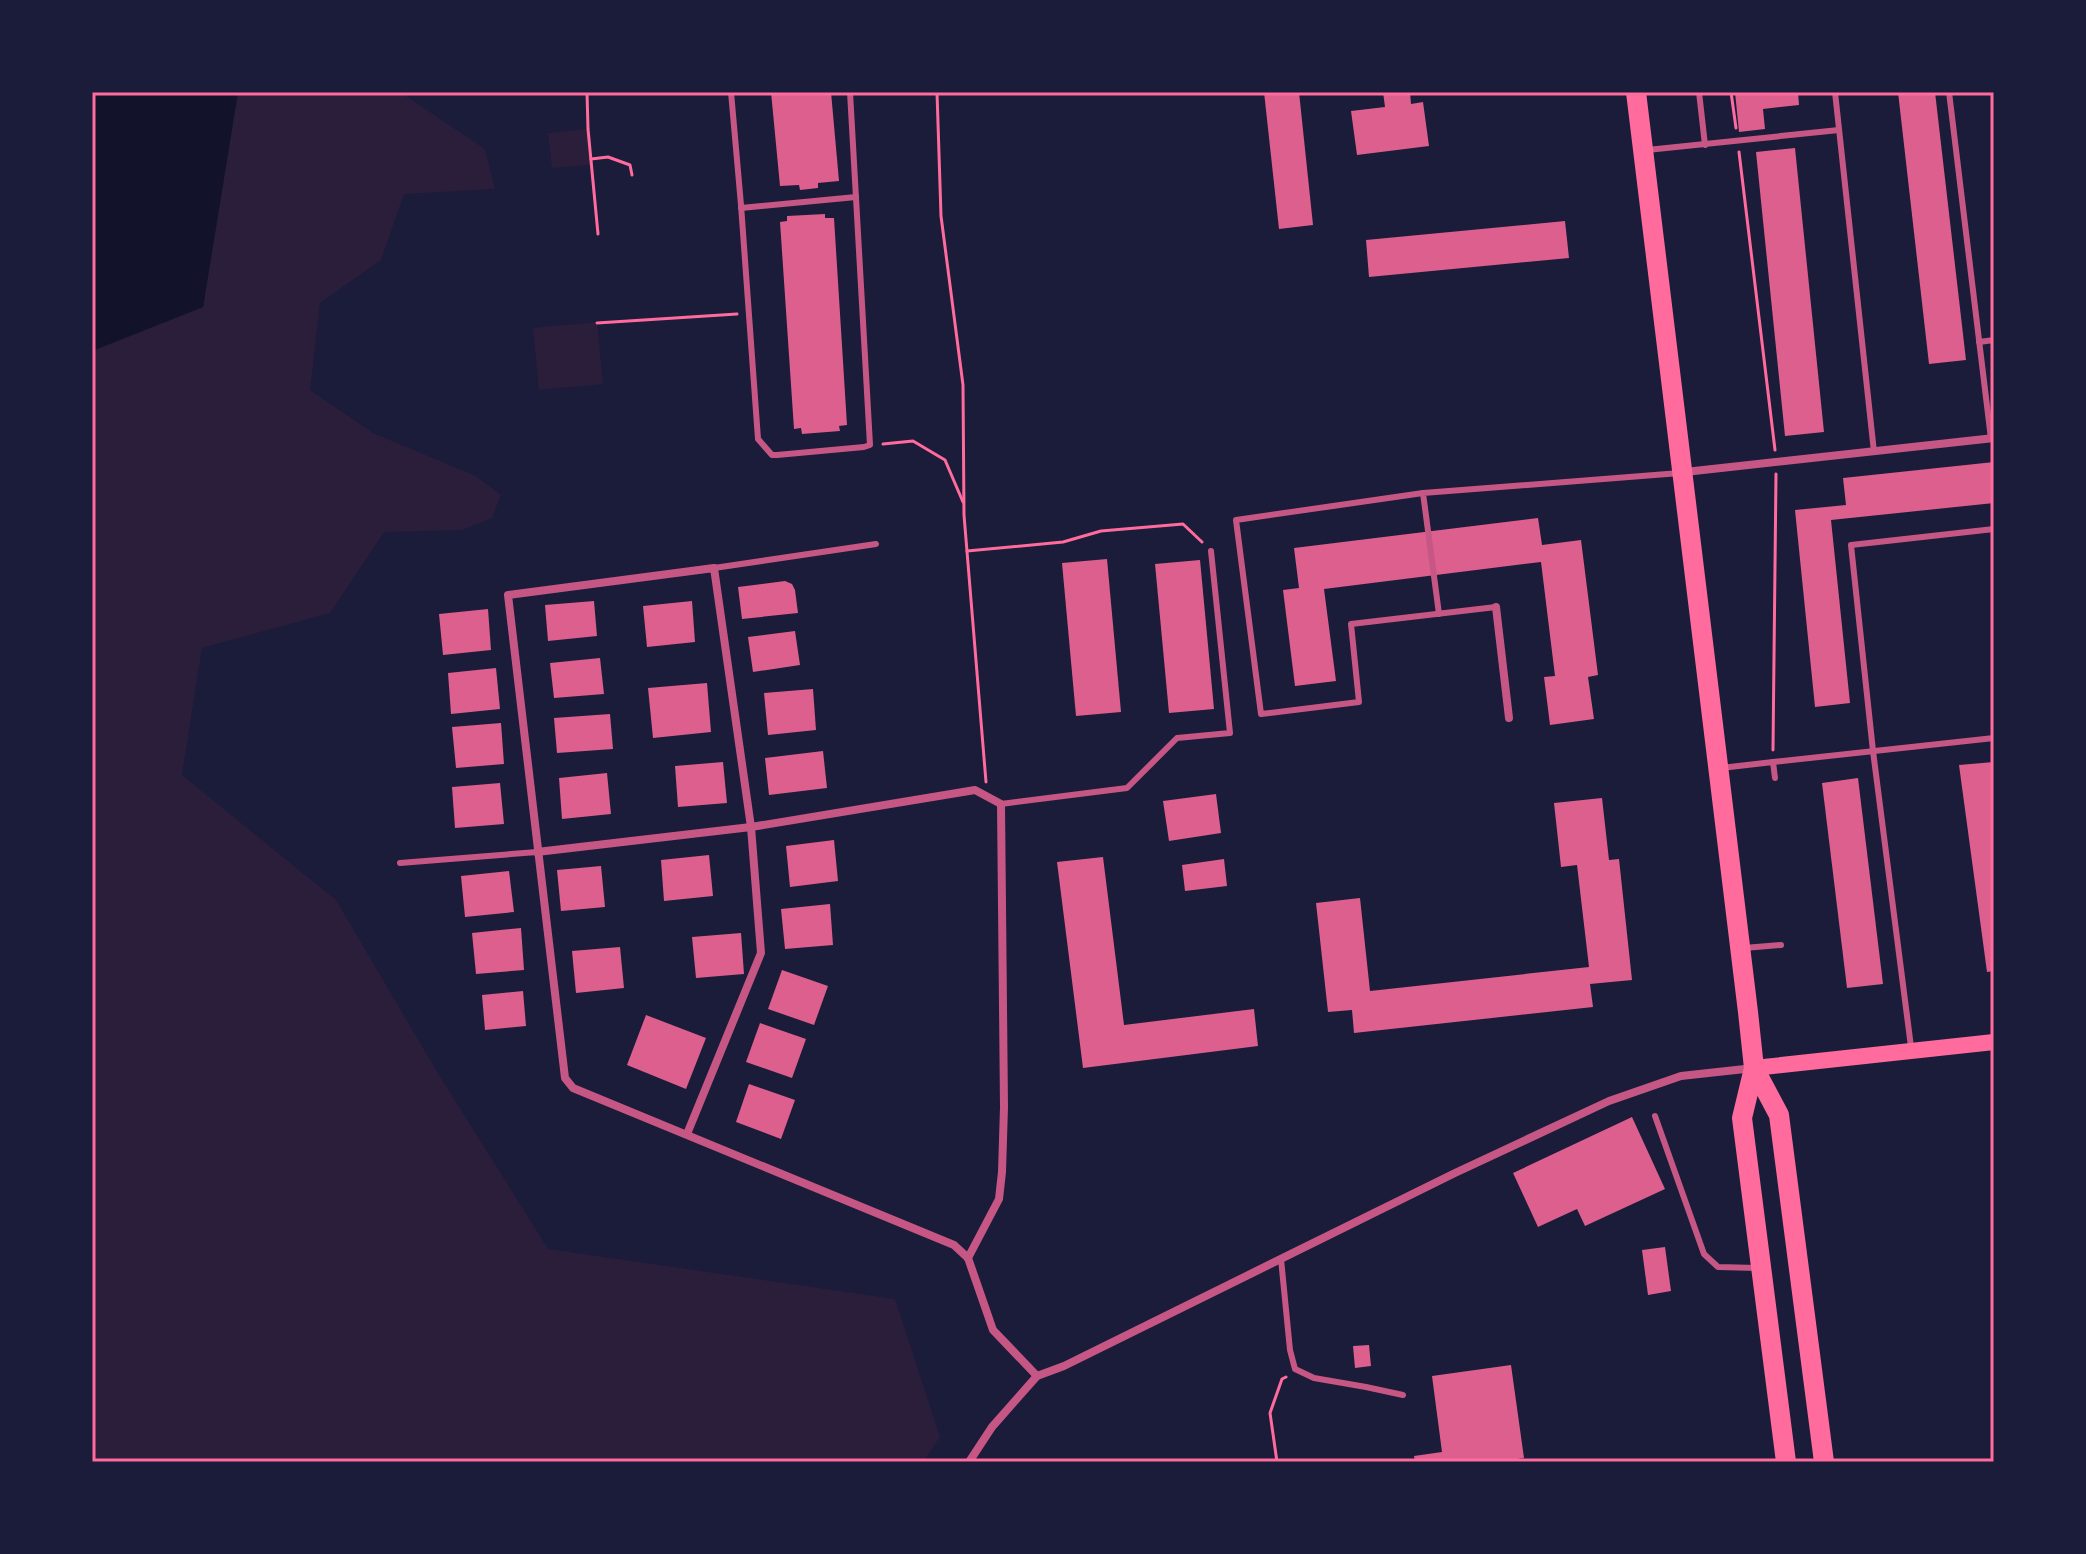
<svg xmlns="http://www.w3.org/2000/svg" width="2086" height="1554" font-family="Lato,sans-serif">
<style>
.green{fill:#2a1e3b}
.water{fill:#12122b}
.building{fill:#dd5f8e}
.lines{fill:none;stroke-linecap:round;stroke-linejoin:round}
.path{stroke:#ff6b9d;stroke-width:3}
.service{stroke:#c65784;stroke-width:6}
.minor{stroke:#c65784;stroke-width:8}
.secondary{stroke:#ff6b9d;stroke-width:16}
.trunk{stroke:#ff6b9d;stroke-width:20}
.neatline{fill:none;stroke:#ff6b9d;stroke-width:3}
</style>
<rect width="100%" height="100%" fill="#1b1b3a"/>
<g class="green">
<path d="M 238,92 L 400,92 L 485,149 L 495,189 L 404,194 L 381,260 L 320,303 L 310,390 L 373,433 L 476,476 L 501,495 L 492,518 L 462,530 L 384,532 L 330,613 L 202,648 L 182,775 L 336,900 L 436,1070 L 548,1249 L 895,1299 L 940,1437 L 923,1462 L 92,1462 L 92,351 L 203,307 Z"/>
<path d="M 587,129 L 590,165 L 552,168 L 548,133 Z"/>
<path d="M 597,322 L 603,384 L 539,390 L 533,328 Z"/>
</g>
<path class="water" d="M 92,92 L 238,92 L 203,307 L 92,351 Z"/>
<g class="building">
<path d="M 771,92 L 831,92 L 839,181 L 818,183 L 818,188 L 800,190 L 799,185 L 780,186 Z"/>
<path d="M 1264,92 L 1299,92 L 1313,225 L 1279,229 Z"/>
<path d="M 1383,92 L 1410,92 L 1411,104 L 1423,102 L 1429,146 L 1357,155 L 1351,111 L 1385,107 Z"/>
<path d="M 1735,92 L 1798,92 L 1799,105 L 1763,109 L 1765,129 L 1739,132 Z"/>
<path d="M 1898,92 L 1935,92 L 1966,360 L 1929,364 Z"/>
<path d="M 1795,148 L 1824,432 L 1785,436 L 1756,152 Z"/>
<path d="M 825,214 L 825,218 L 834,218 L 847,425 L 839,426 L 840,431 L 802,434 L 801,428 L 794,429 L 780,222 L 787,221 L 787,216 Z"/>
<path d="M 1565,221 L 1569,258 L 1369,277 L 1366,240 Z"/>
<path d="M 1994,462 L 1994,503 L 1831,520 L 1850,703 L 1815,707 L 1795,510 L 1846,505 L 1843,478 Z"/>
<path d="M 1538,518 L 1542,545 L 1581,540 L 1598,675 L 1588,677 L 1594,719 L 1550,725 L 1544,677 L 1555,676 L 1541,562 L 1324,589 L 1336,681 L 1295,686 L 1283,590 L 1299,588 L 1294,548 Z"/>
<path d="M 1107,559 L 1121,712 L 1076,716 L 1062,563 Z"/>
<path d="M 1200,560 L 1214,709 L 1169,713 L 1155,564 Z"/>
<path d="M 785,581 L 792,584 L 795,590 L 798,613 L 742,619 L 738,587 Z"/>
<path d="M 594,601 L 597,636 L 548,641 L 545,605 Z"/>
<path d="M 692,601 L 695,642 L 647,647 L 643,606 Z"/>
<path d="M 488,609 L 491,650 L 443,655 L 439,614 Z"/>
<path d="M 795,631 L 800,665 L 753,672 L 748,637 Z"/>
<path d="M 600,658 L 604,694 L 554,698 L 550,663 Z"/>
<path d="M 496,668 L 500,709 L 451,714 L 448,673 Z"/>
<path d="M 707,683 L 711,732 L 653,738 L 648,688 Z"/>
<path d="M 813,689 L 816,730 L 768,735 L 764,693 Z"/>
<path d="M 610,714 L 613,749 L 557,753 L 554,718 Z"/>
<path d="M 501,723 L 504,764 L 456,768 L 452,727 Z"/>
<path d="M 823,751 L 827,788 L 769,795 L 765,758 Z"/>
<path d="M 723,762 L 727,803 L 678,807 L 675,766 Z"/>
<path d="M 1994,762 L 1994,971 L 1987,972 L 1959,765 Z"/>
<path d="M 607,773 L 611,814 L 562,819 L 559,778 Z"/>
<path d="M 1858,778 L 1883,984 L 1847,988 L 1822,783 Z"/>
<path d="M 500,783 L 504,824 L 455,828 L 452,787 Z"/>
<path d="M 1216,794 L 1221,833 L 1169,841 L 1163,801 Z"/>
<path d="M 1602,798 L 1609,860 L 1619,859 L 1632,980 L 1590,984 L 1593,1007 L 1354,1033 L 1352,1010 L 1328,1012 L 1316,903 L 1360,898 L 1370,991 L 1589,967 L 1577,865 L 1561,867 L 1554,803 Z"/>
<path d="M 834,840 L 838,881 L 790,887 L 786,846 Z"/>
<path d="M 709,855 L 713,896 L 664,901 L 661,860 Z"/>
<path d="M 1103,857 L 1124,1025 L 1254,1009 L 1258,1046 L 1083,1068 L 1057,862 Z"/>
<path d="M 1224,859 L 1227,886 L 1185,891 L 1182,865 Z"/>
<path d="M 601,866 L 605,907 L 561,911 L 557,870 Z"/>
<path d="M 509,871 L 514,912 L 465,917 L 461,876 Z"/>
<path d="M 830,904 L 833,945 L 785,949 L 781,909 Z"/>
<path d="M 521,928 L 524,970 L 476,974 L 472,933 Z"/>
<path d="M 741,933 L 744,974 L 696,978 L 692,937 Z"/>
<path d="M 620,947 L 624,988 L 576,993 L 572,951 Z"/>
<path d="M 782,970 L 828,986 L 814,1025 L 768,1009 Z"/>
<path d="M 523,991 L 526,1026 L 485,1030 L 482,995 Z"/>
<path d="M 646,1015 L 706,1038 L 686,1089 L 627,1065 Z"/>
<path d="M 760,1023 L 806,1039 L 792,1078 L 746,1062 Z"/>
<path d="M 749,1084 L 795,1100 L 781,1139 L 736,1122 Z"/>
<path d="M 1632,1117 L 1665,1189 L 1585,1226 L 1577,1209 L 1538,1227 L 1513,1173 Z"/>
<path d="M 1665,1247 L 1671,1291 L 1648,1295 L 1642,1250 Z"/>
<path d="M 1369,1345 L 1371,1366 L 1355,1368 L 1353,1346 Z"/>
<path d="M 1511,1365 L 1524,1458 L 1497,1462 L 1415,1462 L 1414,1456 L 1442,1452 L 1432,1376 Z"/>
</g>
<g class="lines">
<g class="path">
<path d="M 587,92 L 588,129 L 598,234"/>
<path d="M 937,92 L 941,216 L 963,385 L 964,515 L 986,782"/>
<path d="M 1731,92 L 1736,128"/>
<path d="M 1739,152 L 1775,450"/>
<path d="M 591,159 L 608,157 L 630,165 L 632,175"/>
<path d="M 597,323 L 737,314"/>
<path d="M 883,444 L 913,441 L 945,460 L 963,502"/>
<path d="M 967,551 L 1063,542 L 1101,531 L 1183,524 L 1202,542"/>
<path d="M 1773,750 L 1776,474"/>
<path d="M 1277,1462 L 1270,1413 L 1282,1379 L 1286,1377"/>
</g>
<g class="service">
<path d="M 731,92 L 741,205 L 758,439 L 772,455 L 777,455 L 864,447 L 870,445 L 850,92"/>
<path d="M 1699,92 L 1705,145"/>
<path d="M 1835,92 L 1874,452"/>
<path d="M 1949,92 L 1991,439"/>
<path d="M 1647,150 L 1839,130"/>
<path d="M 741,208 L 856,197"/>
<path d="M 1979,342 L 1994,340"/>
<path d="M 1423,493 L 1236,520 L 1261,714 L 1359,702 L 1351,624 L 1496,607"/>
<path d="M 714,568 L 876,544"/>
<path d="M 1439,614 L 1423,493 L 1680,473"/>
<path d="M 1773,762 L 1994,738"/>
<path d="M 1721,768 L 1773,762 L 1775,778"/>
<path d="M 1001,804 L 1127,788 L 1177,738 L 1230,733 L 1211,551"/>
<path d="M 400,863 L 537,852"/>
<path d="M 1744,948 L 1781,945"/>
<path d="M 1911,1047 L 1873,751 L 1851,545 L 1994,529"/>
<path d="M 1655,1116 L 1704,1254 L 1718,1267 L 1757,1268"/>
<path d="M 1281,1259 L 1290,1350 L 1295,1369 L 1314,1378 L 1366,1387 L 1403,1395"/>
</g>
<g class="minor">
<path d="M 1685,472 L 1994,438"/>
<path d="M 1496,607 L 1509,718"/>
<path d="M 537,852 L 751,827 L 975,790 L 1001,804 L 1004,1107 L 1002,1172 L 999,1199 L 968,1258"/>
<path d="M 687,1134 L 761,953 L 751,827 L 714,568 L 508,595 L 565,1078 L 573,1088 L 954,1245 L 968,1258 L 993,1330 L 1037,1376"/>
<path d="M 969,1462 L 992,1427 L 1037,1376 L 1064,1366 L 1455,1173 L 1609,1101 L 1681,1076 L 1754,1068"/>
</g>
<path class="secondary" d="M 1754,1068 L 1994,1042"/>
<g class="trunk">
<path d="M 1636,92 L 1748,1012 L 1754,1068 L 1742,1118 L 1786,1462"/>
<path d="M 1754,1068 L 1779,1115 L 1824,1462"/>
</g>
</g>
<rect width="2086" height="1554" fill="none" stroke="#1b1b3a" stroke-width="188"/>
<rect x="94" y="94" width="1898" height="1366" class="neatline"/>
</svg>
